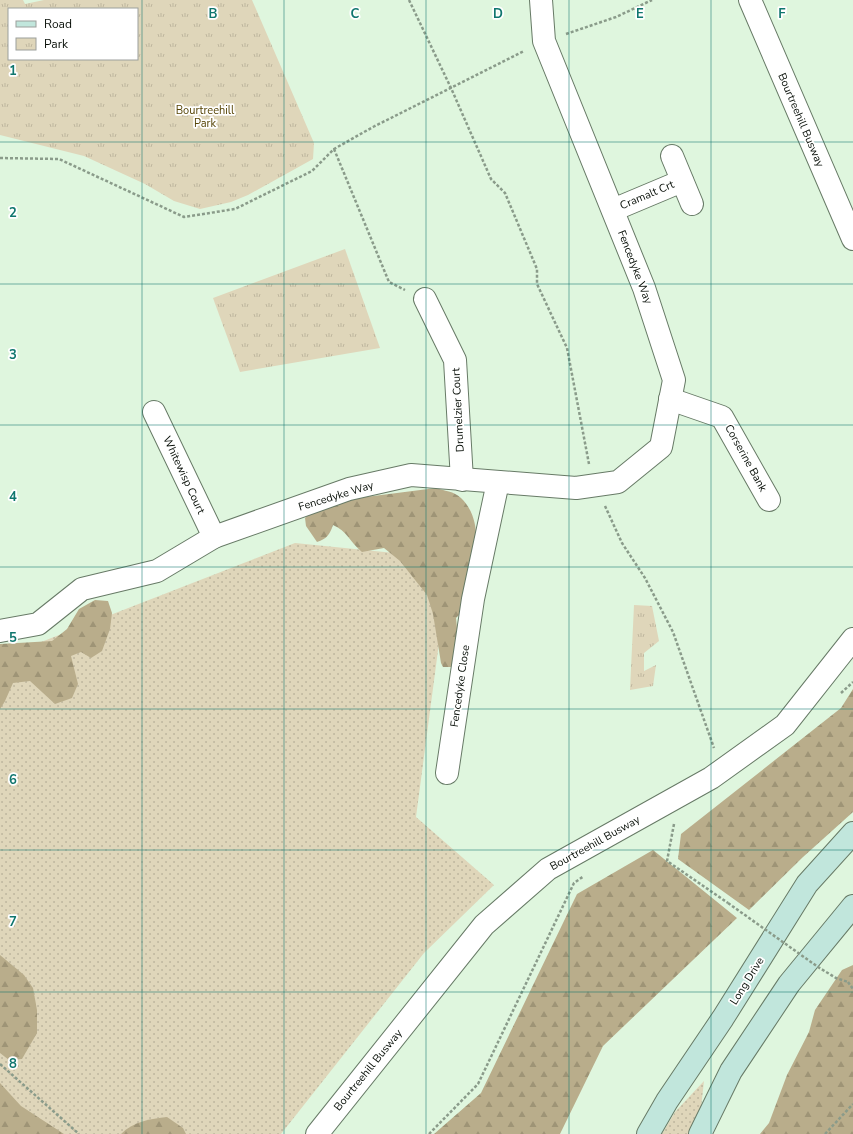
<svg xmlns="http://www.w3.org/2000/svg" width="853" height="1134" font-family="'Nunito Sans',sans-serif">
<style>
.grass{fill:url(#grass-dots)}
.forest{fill:url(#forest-firs)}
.park{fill:url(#park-tufts);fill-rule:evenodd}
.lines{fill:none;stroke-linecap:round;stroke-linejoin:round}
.minor-casing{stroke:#677a66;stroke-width:24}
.secondary-casing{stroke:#677a66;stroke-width:24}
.path{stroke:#8a9b8a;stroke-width:2.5;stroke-dasharray:3 2;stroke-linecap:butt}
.minor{stroke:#fff;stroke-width:22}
.secondary{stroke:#c1e6dc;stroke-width:22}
.path-bridge{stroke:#8a9b8a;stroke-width:2.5;stroke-dasharray:3 2;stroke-linecap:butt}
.grid{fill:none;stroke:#0f766e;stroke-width:1;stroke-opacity:0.55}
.labels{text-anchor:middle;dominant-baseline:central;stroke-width:3.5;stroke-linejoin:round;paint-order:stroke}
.park-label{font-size:11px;fill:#564405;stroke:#fff}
.street-label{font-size:11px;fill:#070e07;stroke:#fff}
.grid-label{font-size:13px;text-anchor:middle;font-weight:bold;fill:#0f766e;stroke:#fff;stroke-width:3.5;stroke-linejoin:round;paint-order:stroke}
</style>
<defs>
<pattern id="grass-dots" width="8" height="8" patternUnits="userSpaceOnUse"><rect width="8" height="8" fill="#dfd6ba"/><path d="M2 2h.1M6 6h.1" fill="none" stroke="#beb69e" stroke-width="1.8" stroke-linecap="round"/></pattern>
<pattern id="forest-firs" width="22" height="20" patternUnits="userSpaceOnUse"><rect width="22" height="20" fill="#b9ad8b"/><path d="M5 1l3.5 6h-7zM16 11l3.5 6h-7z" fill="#9e9476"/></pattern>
<pattern id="park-tufts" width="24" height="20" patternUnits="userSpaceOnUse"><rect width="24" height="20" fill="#dfd6ba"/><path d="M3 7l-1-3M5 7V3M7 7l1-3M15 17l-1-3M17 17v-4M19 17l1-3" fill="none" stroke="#beb69e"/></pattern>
</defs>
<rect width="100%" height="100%" fill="#dff6de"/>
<g class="grass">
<path d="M 295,543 L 424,556 L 451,552 L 416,817 L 494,885 L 424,953 L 281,1134 L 0,1134 L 0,658 Z"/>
<path d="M 704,1081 L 701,1108 L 688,1134 L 662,1134 L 675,1112 Z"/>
</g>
<g class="forest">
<path d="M 436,488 C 444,491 454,491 461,498 C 490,526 470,577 464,610 L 456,618 L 458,638 L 452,667 L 443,667 L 441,663 L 433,614 L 427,595 L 400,561 L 384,548 L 362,552 C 350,542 347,531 333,525 C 330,534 327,539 317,542 L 306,526 L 305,518 L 311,512 L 350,499 Z"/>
<path d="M 95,600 L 108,601 L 112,613 L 110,629 L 102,651 L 91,658 L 81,652 L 71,656 L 78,684 L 72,698 L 55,704 L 30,681 L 13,683 L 5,701 L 0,709 L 0,644 L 52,641 L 67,629 L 79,609 Z"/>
<path d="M 853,689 L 853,812 L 803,857 L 749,910 L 678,859 L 681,834 L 841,708 Z"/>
<path d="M 653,850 L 737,918 L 603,1046 L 560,1134 L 434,1134 L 481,1093 L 577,894 Z"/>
<path d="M 0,955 L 24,975 L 33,988 L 37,1010 L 37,1033 L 22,1059 L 9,1060 L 0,1053 Z"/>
<path d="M 853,965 L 853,1134 L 760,1134 L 769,1123 L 787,1075 L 809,1032 L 815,1010 L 842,970 Z"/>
<path d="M 0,1083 L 21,1106 L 64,1134 L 0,1134 Z"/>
<path d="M 167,1117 L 183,1128 L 186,1134 L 121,1134 C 134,1121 150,1119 167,1117 Z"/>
</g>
<g class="park">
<path d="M 0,0 L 23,0 L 25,4 L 44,0 L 252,0 L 314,143 L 313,159 L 248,195 L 231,202 L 200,209 L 174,201 L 145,184 L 84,156 L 0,135 ZM 9,9 L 137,9 L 137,59 L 9,59 Z"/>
<path d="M 345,249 L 380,348 L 240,372 L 213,298 Z"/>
<path d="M 634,605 L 652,606 L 659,641 L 644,653 L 644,671 L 656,665 L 653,686 L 630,690 Z"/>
</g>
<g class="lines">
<defs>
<g id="minor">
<path d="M 750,0 L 853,239"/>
<path d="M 672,156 L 692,204"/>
<path d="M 613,210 L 682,181"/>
<path d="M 425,299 L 455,360 L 462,480"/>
<path d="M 670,399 L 722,417 L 769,500"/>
<path d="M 154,412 L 214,537"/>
<path d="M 0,631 L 38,624 L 82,589 L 157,571 L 214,537 L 349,489 L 411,475 L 576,488 L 618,482 L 661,447 L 674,380 L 644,288 L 544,41 L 541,0"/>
<path d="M 447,773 L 473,599 L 498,482"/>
<path d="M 317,1134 L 484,925 L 548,869 L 711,778 L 785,725 L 853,639"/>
</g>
<g id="secondary">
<path d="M 648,1134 L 667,1101 L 723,1018 L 807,884 L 853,833"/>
<path d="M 700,1134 L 731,1071 L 789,984 L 853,906"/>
</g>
</defs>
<use href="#minor" class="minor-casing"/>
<use href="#secondary" class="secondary-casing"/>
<g class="path">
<path d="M 409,0 L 451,88 L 491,179 L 505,193 L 537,269 L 537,284 L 567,348 L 589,464"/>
<path d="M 566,34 L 616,17 L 652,0"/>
<path d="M 334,149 L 389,282 L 405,290"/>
<path d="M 0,158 L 59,159 L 184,217 L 235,209 L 312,171 L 334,149 L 373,127 L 524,51"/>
<path d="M 605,506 L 622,543 L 645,578 L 673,632 L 714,748"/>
<path d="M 841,693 L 853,682"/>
<path d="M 674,824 L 667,861 L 728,903"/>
<path d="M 848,982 L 853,989"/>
<path d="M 0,1064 L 79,1134"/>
<path d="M 429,1134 L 478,1084 L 574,883 L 584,876"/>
<path d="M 825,1134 L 853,1104"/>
</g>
<use href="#minor" class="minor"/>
<use href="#secondary" class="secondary"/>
<path class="path-bridge" d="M 728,903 L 818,967 L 836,978 L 848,982"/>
</g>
<path class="grid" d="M 142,0 L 142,1134M 284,0 L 284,1134M 426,0 L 426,1134M 569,0 L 569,1134M 711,0 L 711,1134M 0,142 L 853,142M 0,284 L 853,284M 0,425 L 853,425M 0,567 L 853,567M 0,709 L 853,709M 0,850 L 853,850M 0,992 L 853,992"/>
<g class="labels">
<g class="park-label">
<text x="205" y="110">Bourtreehill<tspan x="205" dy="13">Park</tspan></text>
</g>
<g class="street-label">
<text transform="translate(801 120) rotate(67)">Bourtreehill Busway</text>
<text transform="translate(647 195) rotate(-23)">Cramalt Crt</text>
<text transform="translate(635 267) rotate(69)">Fencedyke Way</text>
<text transform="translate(458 410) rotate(-93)">Drumelzier Court</text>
<text transform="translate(746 458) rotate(61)">Corserine Bank</text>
<text transform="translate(184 475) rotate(65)">Whitewisp Court</text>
<text transform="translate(336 496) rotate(-17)">Fencedyke Way</text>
<text transform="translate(460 686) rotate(-82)">Fencedyke Close</text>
<text transform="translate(595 843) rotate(-29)">Bourtreehill Busway</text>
<text transform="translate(747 981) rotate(-58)">Long Drive</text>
<text transform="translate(368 1070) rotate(-51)">Bourtreehill Busway</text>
</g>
</g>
<g class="grid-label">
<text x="213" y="18">B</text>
<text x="355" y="18">C</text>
<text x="498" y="18">D</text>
<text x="640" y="18">E</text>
<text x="782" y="18">F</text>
<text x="13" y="75">1</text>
<text x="13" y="217">2</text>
<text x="13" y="359">3</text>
<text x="13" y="501">4</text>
<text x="13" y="642">5</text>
<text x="13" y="784">6</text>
<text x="13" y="926">7</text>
<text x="13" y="1068">8</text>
</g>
<rect x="8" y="8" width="130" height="52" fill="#ffffff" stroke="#9c9f9c"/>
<rect x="16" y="21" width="20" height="6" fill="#c1e6dc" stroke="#9c9f9c"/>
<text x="44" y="28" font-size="12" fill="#070e07">Road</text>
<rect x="16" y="38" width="20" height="12" fill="url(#park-tufts)" stroke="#9c9f9c"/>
<text x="44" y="48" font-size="12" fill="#070e07">Park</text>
</svg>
